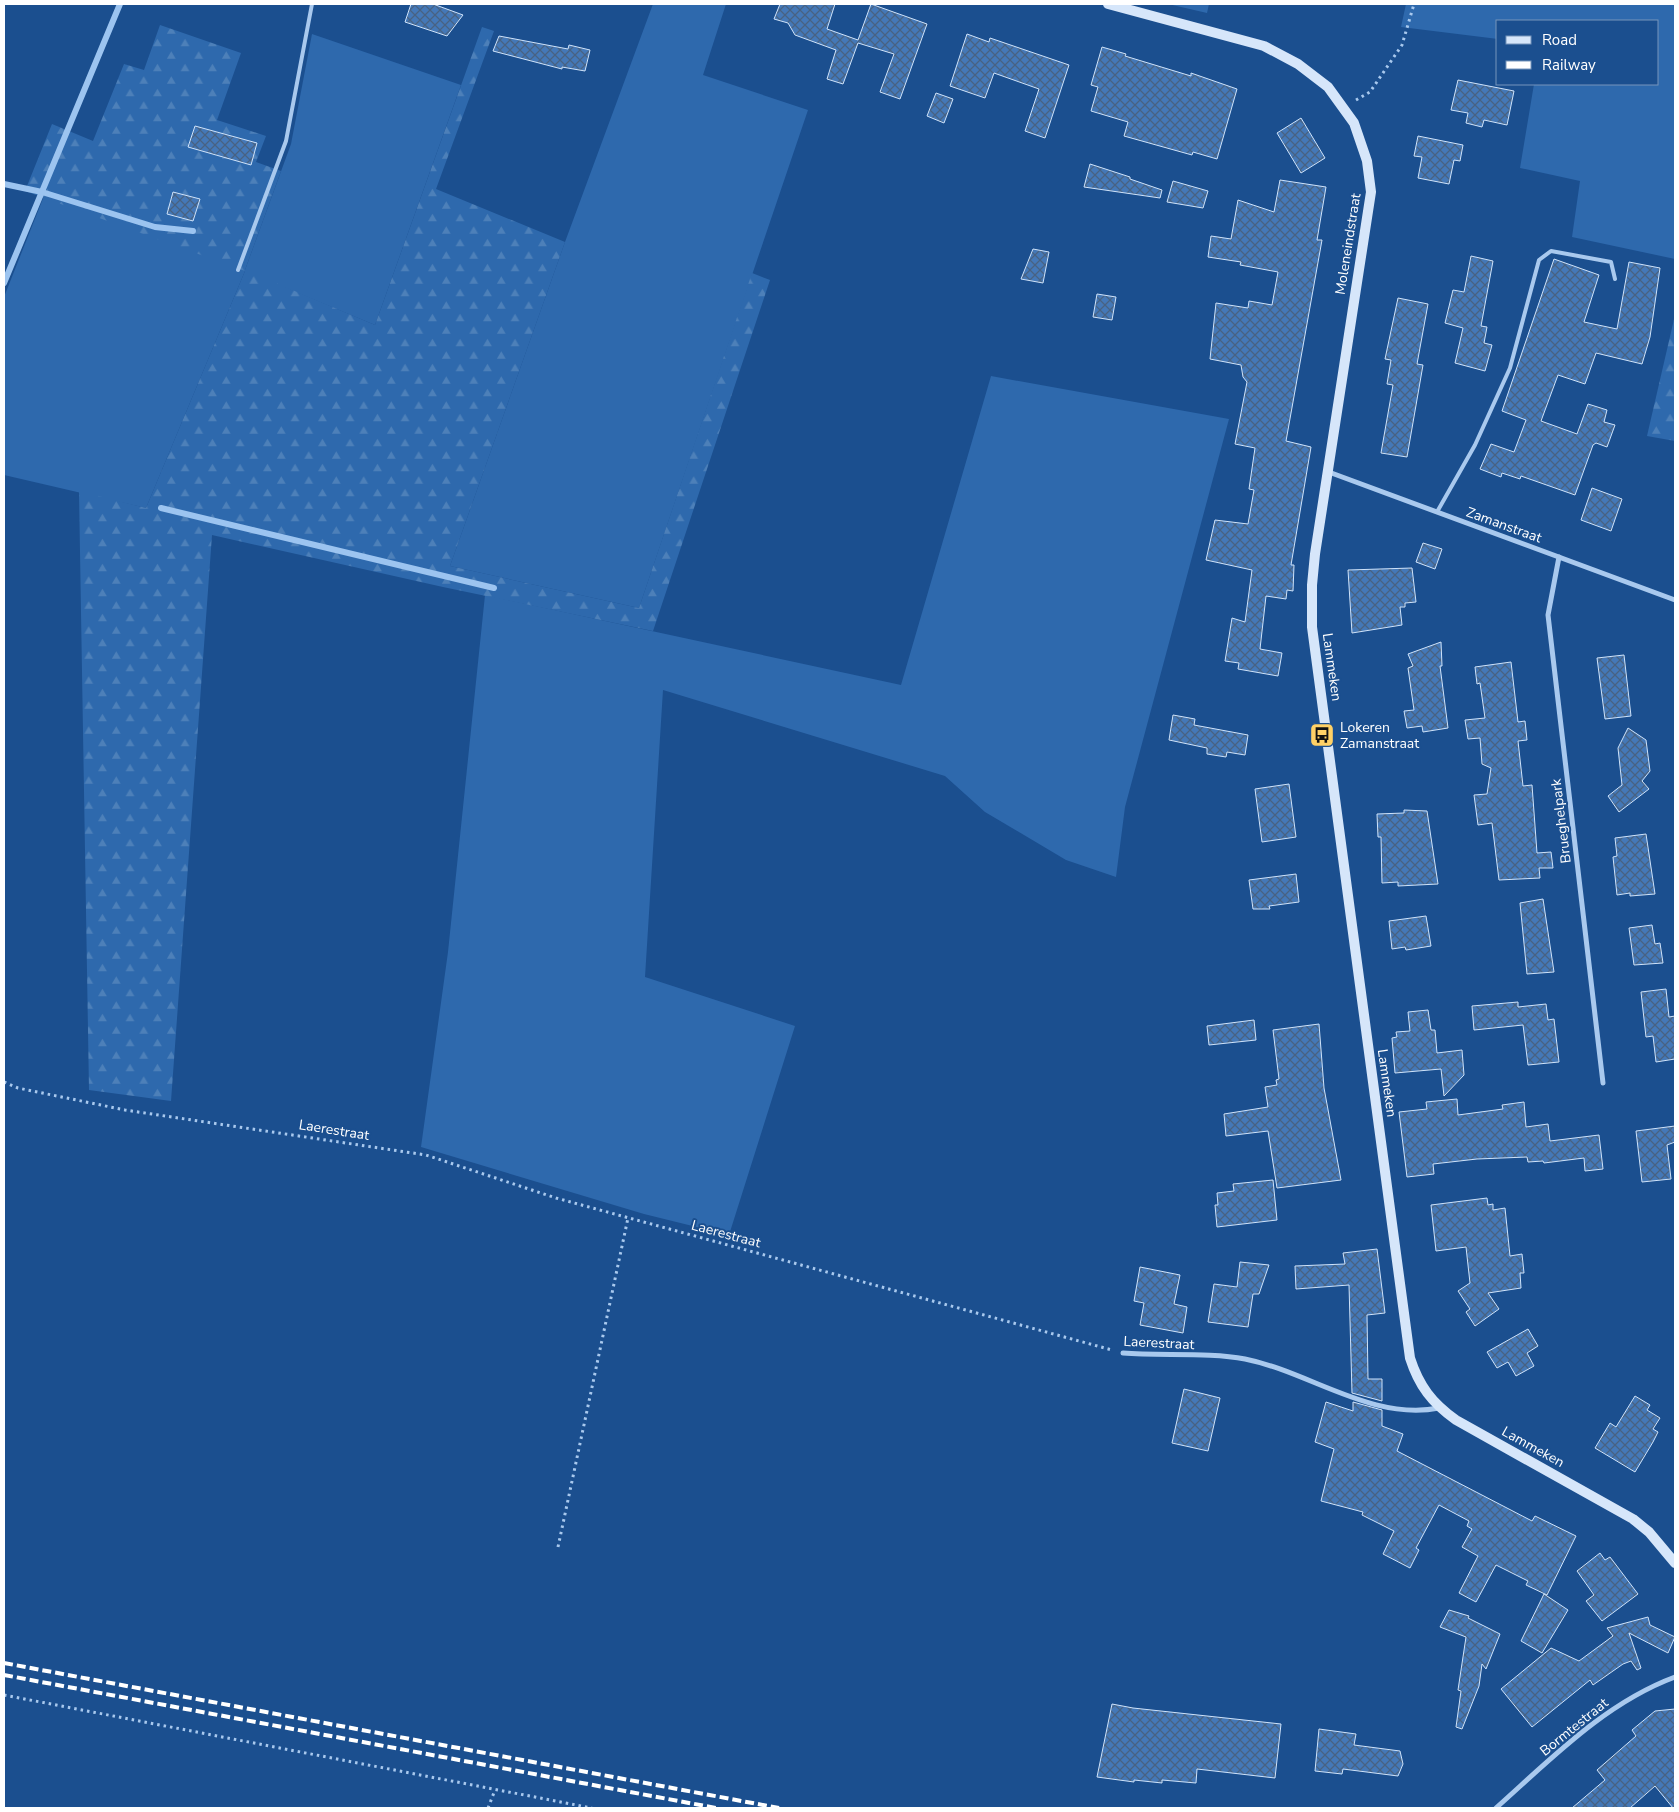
<svg xmlns="http://www.w3.org/2000/svg" width="1679" height="1812" font-family="'Nunito Sans',sans-serif">
<style>
.grass{fill:#2e69ad}
.forest{fill:url(#forest-firs)}
.lines{fill:none;stroke-linecap:round;stroke-linejoin:round}
.stream{stroke:#9cc4f0;stroke-width:6}
.building{fill:url(#building-cross-hatch);stroke:#cfe3fa}
.path{stroke:#a9c9ee;stroke-width:3;stroke-dasharray:2.5 4;stroke-linecap:butt}
.lane{stroke:#a9c9ee;stroke-width:4}
.street{stroke:#a9c9ee;stroke-width:5}
.secondary{stroke:#d6e6fa;stroke-width:10}
.rail{stroke:#fff;stroke-width:4;stroke-dasharray:9 4;stroke-linecap:butt}
.labels{text-anchor:middle;dominant-baseline:central;stroke-width:4;stroke-linejoin:round;paint-order:stroke}
.street-label{font-size:14px;fill:#fff;stroke:#1b4f8f}
.poi-label{font-size:14px;fill:#fff;stroke:#1b4f8f;text-anchor:start}
</style>
<defs>
<pattern id="forest-firs" width="22" height="20" patternUnits="userSpaceOnUse" patternTransform="scale(1.25)"><rect width="22" height="20" fill="#2e69ad"/><path d="M5 1l3.5 6h-7zM16 11l3.5 6h-7z" fill="#4d80b9"/></pattern>
<pattern id="building-cross-hatch" width="8" height="8" patternUnits="userSpaceOnUse" patternTransform="scale(1.25)"><rect width="8" height="8" fill="#4478b7"/><path d="M0 0l8 8M0 8l8-8" fill="none" stroke="#486282"/></pattern>
</defs>
<rect width="100%" height="100%" fill="#1b4f8f"/>
<g class="grass">
<path d="M 653,4 L 726,4 L 703,75 L 808,110 L 639,608 L 450,566 L 565,242 Z"/>
<path d="M 1168,4 L 1209,4 L 1207,13 Z"/>
<path d="M 1406,4 L 1675,4 L 1675,259 L 1572,237 L 1580,181 L 1520,168 L 1534,84 L 1658,84 L 1658,21 L 1498,21 L 1498,39 L 1401,27 Z"/>
<path d="M 312,34 L 461,85 L 375,325 L 245,271 L 146,508 L 4,475 L 4,297 L 44,196 L 245,270 L 291,144 Z"/>
<path d="M 991,376 L 1229,419 L 1125,807 L 1116,877 L 1066,860 L 985,812 L 945,776 L 663,690 L 645,977 L 795,1026 L 729,1235 L 644,1214 L 421,1147 L 448,952 L 485,595 L 901,685 Z"/>
</g>
<g class="forest">
<path d="M 160,25 L 241,53 L 217,120 L 266,136 L 256,162 L 281,171 L 245,270 L 375,325 L 482,27 L 494,31 L 436,189 L 565,242 L 450,566 L 639,608 L 752,273 L 770,280 L 653,631 L 443,587 L 212,535 L 171,1101 L 89,1090 L 79,491 L 146,508 L 245,271 L 25,191 L 52,124 L 93,141 L 124,64 L 144,70 Z"/>
<path d="M 1675,315 L 1675,441 L 1647,436 Z"/>
</g>
<g class="lines">
<g class="stream">
<path d="M 4,184 L 42,192 L 155,227 L 193,231"/>
<path d="M 4,283 L 120,4"/>
<path d="M 161,508 L 494,588"/>
</g>
</g>
<g class="building">
<path d="M 411,4 L 433,4 L 463,15 L 447,36 L 405,22 Z"/>
<path d="M 780,4 L 835,4 L 827,29 L 858,40 L 871,4 L 927,24 L 900,99 L 880,92 L 894,54 L 858,43 L 843,84 L 827,79 L 836,50 L 795,35 L 788,23 L 774,19 Z"/>
<path d="M 967,34 L 989,42 L 990,38 L 1069,65 L 1045,138 L 1025,131 L 1039,89 L 994,73 L 985,98 L 950,86 Z"/>
<path d="M 499,36 L 568,49 L 569,45 L 590,50 L 585,71 L 562,67 L 562,69 L 493,51 Z"/>
<path d="M 1102,47 L 1126,54 L 1125,56 L 1191,76 L 1191,73 L 1237,89 L 1217,159 L 1193,152 L 1192,155 L 1124,136 L 1128,122 L 1091,111 L 1098,87 L 1091,85 Z"/>
<path d="M 1458,80 L 1514,91 L 1507,125 L 1484,120 L 1482,127 L 1466,123 L 1468,113 L 1451,110 Z"/>
<path d="M 936,93 L 953,99 L 944,123 L 927,116 Z"/>
<path d="M 1301,118 L 1325,158 L 1301,173 L 1277,133 Z"/>
<path d="M 195,126 L 257,143 L 251,165 L 188,147 Z"/>
<path d="M 1418,136 L 1463,145 L 1460,161 L 1454,160 L 1449,184 L 1418,178 L 1422,157 L 1414,156 Z"/>
<path d="M 1090,164 L 1130,177 L 1130,179 L 1162,190 L 1160,198 L 1084,187 Z"/>
<path d="M 1280,180 L 1326,187 L 1317,240 L 1322,240 L 1286,441 L 1311,447 L 1291,565 L 1294,565 L 1293,591 L 1287,590 L 1286,599 L 1266,596 L 1260,649 L 1282,653 L 1278,676 L 1238,669 L 1239,663 L 1225,661 L 1232,618 L 1245,622 L 1252,570 L 1206,560 L 1215,520 L 1248,524 L 1254,490 L 1249,489 L 1255,448 L 1235,444 L 1247,382 L 1243,377 L 1241,365 L 1210,359 L 1216,303 L 1248,308 L 1249,301 L 1272,305 L 1278,272 L 1240,265 L 1241,262 L 1208,257 L 1211,236 L 1231,239 L 1238,200 L 1274,212 Z"/>
<path d="M 1173,181 L 1208,191 L 1203,208 L 1167,202 Z"/>
<path d="M 173,192 L 200,199 L 193,221 L 167,214 Z"/>
<path d="M 1033,249 L 1049,252 L 1043,283 L 1021,279 Z"/>
<path d="M 1471,256 L 1493,261 L 1481,326 L 1487,327 L 1484,343 L 1492,345 L 1485,371 L 1455,363 L 1463,328 L 1445,323 L 1453,290 L 1464,292 Z"/>
<path d="M 1554,259 L 1599,275 L 1584,322 L 1617,329 L 1629,262 L 1660,268 L 1650,337 L 1642,364 L 1596,353 L 1585,384 L 1558,375 L 1541,421 L 1577,434 L 1588,404 L 1607,410 L 1604,422 L 1615,425 L 1607,447 L 1596,443 L 1593,445 L 1575,495 L 1521,476 L 1520,479 L 1502,473 L 1501,477 L 1480,469 L 1491,444 L 1514,452 L 1526,420 L 1502,411 Z"/>
<path d="M 1097,294 L 1116,297 L 1112,320 L 1093,317 Z"/>
<path d="M 1398,298 L 1428,304 L 1417,364 L 1423,365 L 1407,457 L 1381,453 L 1393,385 L 1387,384 L 1391,360 L 1385,359 Z"/>
<path d="M 1592,488 L 1622,499 L 1611,531 L 1581,520 Z"/>
<path d="M 1423,543 L 1442,549 L 1435,569 L 1416,562 Z"/>
<path d="M 1412,568 L 1416,602 L 1405,603 L 1405,607 L 1400,607 L 1402,625 L 1352,633 L 1348,570 Z"/>
<path d="M 1441,642 L 1442,666 L 1440,666 L 1448,728 L 1423,732 L 1422,726 L 1407,728 L 1404,711 L 1414,710 L 1408,668 L 1413,666 L 1408,654 Z"/>
<path d="M 1624,655 L 1631,716 L 1605,719 L 1597,658 Z"/>
<path d="M 1511,662 L 1518,722 L 1525,721 L 1527,740 L 1518,741 L 1523,786 L 1532,785 L 1537,853 L 1551,852 L 1553,868 L 1539,868 L 1540,878 L 1499,880 L 1492,823 L 1478,825 L 1474,795 L 1487,794 L 1491,768 L 1482,764 L 1480,738 L 1468,739 L 1465,720 L 1485,718 L 1480,683 L 1477,684 L 1475,667 Z"/>
<path d="M 1173,715 L 1195,719 L 1194,725 L 1248,735 L 1245,755 L 1227,752 L 1226,757 L 1207,754 L 1207,748 L 1169,740 Z"/>
<path d="M 1628,728 L 1646,740 L 1650,771 L 1642,781 L 1649,789 L 1619,812 L 1608,796 L 1622,785 L 1618,748 Z"/>
<path d="M 1289,784 L 1296,837 L 1262,842 L 1255,789 Z"/>
<path d="M 1404,810 L 1427,811 L 1438,884 L 1398,886 L 1398,882 L 1382,883 L 1381,837 L 1378,837 L 1377,814 L 1404,813 Z"/>
<path d="M 1646,834 L 1655,894 L 1630,896 L 1630,893 L 1617,895 L 1613,857 L 1617,856 L 1615,838 Z"/>
<path d="M 1296,874 L 1299,902 L 1269,906 L 1270,909 L 1253,909 L 1249,880 Z"/>
<path d="M 1543,899 L 1554,972 L 1527,974 L 1520,903 Z"/>
<path d="M 1426,916 L 1431,946 L 1406,950 L 1405,947 L 1392,949 L 1389,921 Z"/>
<path d="M 1652,925 L 1655,944 L 1660,943 L 1663,963 L 1634,965 L 1629,928 Z"/>
<path d="M 1666,989 L 1669,1017 L 1675,1016 L 1675,1059 L 1656,1062 L 1653,1036 L 1646,1037 L 1641,992 Z"/>
<path d="M 1518,1002 L 1518,1007 L 1546,1004 L 1548,1020 L 1554,1019 L 1559,1062 L 1528,1065 L 1523,1025 L 1474,1030 L 1472,1006 Z"/>
<path d="M 1428,1010 L 1431,1030 L 1435,1030 L 1437,1053 L 1462,1050 L 1464,1075 L 1444,1096 L 1441,1069 L 1395,1073 L 1392,1038 L 1397,1037 L 1396,1032 L 1410,1031 L 1408,1012 Z"/>
<path d="M 1254,1020 L 1256,1040 L 1209,1045 L 1207,1026 Z"/>
<path d="M 1319,1024 L 1324,1088 L 1341,1180 L 1277,1188 L 1268,1131 L 1226,1136 L 1224,1114 L 1268,1107 L 1265,1087 L 1277,1085 L 1276,1080 L 1279,1079 L 1273,1030 Z"/>
<path d="M 1457,1099 L 1458,1115 L 1503,1109 L 1502,1105 L 1524,1102 L 1526,1127 L 1548,1124 L 1550,1141 L 1599,1135 L 1603,1169 L 1585,1171 L 1584,1158 L 1544,1163 L 1543,1161 L 1528,1162 L 1527,1157 L 1477,1159 L 1433,1164 L 1434,1174 L 1407,1177 L 1399,1112 L 1427,1109 L 1426,1102 Z"/>
<path d="M 1675,1126 L 1675,1142 L 1667,1145 L 1671,1179 L 1642,1182 L 1636,1131 Z"/>
<path d="M 1273,1180 L 1277,1220 L 1217,1227 L 1215,1205 L 1218,1205 L 1217,1193 L 1234,1191 L 1233,1184 Z"/>
<path d="M 1487,1198 L 1488,1205 L 1493,1204 L 1493,1210 L 1505,1208 L 1510,1256 L 1522,1254 L 1524,1273 L 1520,1273 L 1521,1288 L 1488,1293 L 1499,1309 L 1475,1326 L 1466,1312 L 1470,1309 L 1458,1291 L 1470,1283 L 1466,1247 L 1436,1251 L 1431,1205 Z"/>
<path d="M 1377,1249 L 1385,1313 L 1367,1315 L 1368,1379 L 1382,1379 L 1382,1401 L 1352,1393 L 1349,1285 L 1296,1289 L 1295,1266 L 1345,1264 L 1343,1253 Z"/>
<path d="M 1240,1262 L 1269,1265 L 1259,1294 L 1253,1294 L 1248,1327 L 1208,1322 L 1214,1284 L 1237,1287 Z"/>
<path d="M 1140,1267 L 1180,1275 L 1174,1304 L 1187,1307 L 1183,1333 L 1140,1325 L 1144,1303 L 1134,1301 Z"/>
<path d="M 1528,1329 L 1538,1346 L 1527,1353 L 1534,1366 L 1516,1376 L 1508,1362 L 1497,1368 L 1487,1352 Z"/>
<path d="M 1184,1389 L 1220,1398 L 1208,1451 L 1172,1443 Z"/>
<path d="M 1635,1396 L 1650,1405 L 1647,1410 L 1660,1418 L 1653,1429 L 1658,1432 L 1653,1442 L 1635,1472 L 1595,1448 L 1610,1423 L 1616,1427 Z"/>
<path d="M 1326,1402 L 1353,1411 L 1353,1402 L 1382,1410 L 1382,1426 L 1403,1434 L 1397,1451 L 1532,1521 L 1535,1516 L 1576,1536 L 1547,1595 L 1526,1585 L 1528,1581 L 1496,1565 L 1476,1602 L 1459,1593 L 1478,1556 L 1462,1547 L 1472,1529 L 1467,1526 L 1469,1521 L 1439,1505 L 1416,1548 L 1419,1550 L 1410,1568 L 1383,1554 L 1394,1531 L 1362,1515 L 1363,1512 L 1321,1501 L 1334,1449 L 1315,1442 Z"/>
<path d="M 1600,1553 L 1605,1560 L 1610,1557 L 1638,1594 L 1602,1621 L 1586,1601 L 1594,1595 L 1577,1571 Z"/>
<path d="M 1544,1594 L 1568,1610 L 1542,1653 L 1521,1641 Z"/>
<path d="M 1449,1610 L 1469,1616 L 1468,1618 L 1500,1634 L 1486,1669 L 1482,1664 L 1479,1686 L 1462,1729 L 1456,1727 L 1461,1691 L 1458,1690 L 1466,1637 L 1440,1627 Z"/>
<path d="M 1648,1617 L 1650,1625 L 1675,1637 L 1668,1653 L 1629,1633 L 1641,1668 L 1637,1670 L 1631,1661 L 1623,1664 L 1593,1685 L 1590,1680 L 1532,1727 L 1501,1689 L 1551,1648 L 1579,1661 L 1613,1636 L 1607,1628 Z"/>
<path d="M 1112,1704 L 1133,1708 L 1281,1724 L 1275,1778 L 1197,1769 L 1196,1783 L 1162,1780 L 1162,1783 L 1134,1780 L 1134,1782 L 1097,1777 Z"/>
<path d="M 1675,1709 L 1675,1808 L 1673,1808 L 1655,1786 L 1630,1808 L 1572,1808 L 1605,1780 L 1597,1770 L 1636,1736 L 1632,1730 L 1655,1711 Z"/>
<path d="M 1319,1729 L 1356,1734 L 1354,1745 L 1400,1751 L 1403,1764 L 1398,1776 L 1343,1769 L 1342,1774 L 1315,1771 Z"/>
</g>
<g class="lines">
<g class="path">
<path d="M 1356,100 L 1370,92 L 1402,45 L 1414,4"/>
<path d="M 4,1082 L 18,1088 L 125,1110 L 426,1155 L 556,1198 L 1112,1350"/>
<path d="M 558,1547 L 628,1218"/>
<path d="M 4,1695 L 592,1808"/>
<path d="M 488,1808 L 495,1790"/>
</g>
<g class="lane">
<path d="M 238,270 L 286,141 L 312,4"/>
<path d="M 1437,512 L 1475,445 L 1510,368 L 1539,260 L 1551,251 L 1611,262 L 1615,279"/>
</g>
<g class="street">
<path d="M 1326,471 L 1675,600"/>
<path d="M 1559,557 L 1548,615 L 1603,1083"/>
<path d="M 1123,1353 C 1161,1356 1210,1352 1245,1359 C 1310,1372 1371,1421 1439,1408"/>
<path d="M 1496,1808 C 1551,1759 1605,1703 1675,1677"/>
</g>
<path class="secondary" d="M 1108,4 L 1264,46 L 1298,64 L 1328,87 L 1354,123 L 1367,161 L 1371,192 L 1315,554 L 1312,585 L 1312,627 L 1410,1358 C 1419,1386 1432,1403 1456,1420 L 1633,1519 L 1649,1532 L 1675,1563"/>
<g class="rail">
<path d="M 4,1663 L 779,1808"/>
<path d="M 4,1675 L 716,1808"/>
</g>
</g>
<defs>
<symbol id="bus-square" viewBox="-11 -11 22 22"><rect x="-9" y="-9" width="18" height="18" rx="4" fill="#ffd166" stroke="#1b4f8f"/><path d="M-5-6H5V4H4V6H2V4H-2V6H-4V4H-5ZM-3.5-4V0h7V-4ZM-3.5 1.2v1.5H-2V1.2ZM2 1.2v1.5H3.5V1.2Z" fill="#111"/></symbol>
</defs>
<g fill-rule="evenodd">
<use href="#bus-square" x="1308" y="721" width="28" height="28"/>
</g>
<g class="labels">
<g class="street-label">
<text transform="translate(1348 244) rotate(-81)">Moleneindstraat</text>
<text transform="translate(1504 525) rotate(20)">Zamanstraat</text>
<text transform="translate(1332 667) rotate(82)">Lammeken</text>
<text transform="translate(1561 821) rotate(-97)">Brueghelpark</text>
<text transform="translate(1387 1083) rotate(82)">Lammeken</text>
<text transform="translate(334 1130) rotate(9)">Laerestraat</text>
<text transform="translate(726 1234) rotate(15)">Laerestraat</text>
<text transform="translate(1159 1343) rotate(3)">Laerestraat</text>
<text transform="translate(1533 1447) rotate(29)">Lammeken</text>
<text transform="translate(1574 1727) rotate(-39)">Bormtestraat</text>
</g>
<g class="poi-label">
<text x="1340" y="727">Lokeren<tspan x="1340" dy="16">Zamanstraat</tspan></text>
</g>
</g>
<rect width="1679" height="1812" fill="none" stroke="#ffffff" stroke-width="10"/>
<rect x="1496" y="20" width="162" height="65" fill="#1b4f8f" stroke="#7695bc"/>
<rect x="1506" y="36" width="25" height="8" fill="#d6e6fa" stroke="#7695bc"/>
<text x="1542" y="45" font-size="15" fill="#ffffff">Road</text>
<rect x="1506" y="61" width="25" height="8" fill="#ffffff" stroke="#7695bc"/>
<text x="1542" y="70" font-size="15" fill="#ffffff">Railway</text>
</svg>
